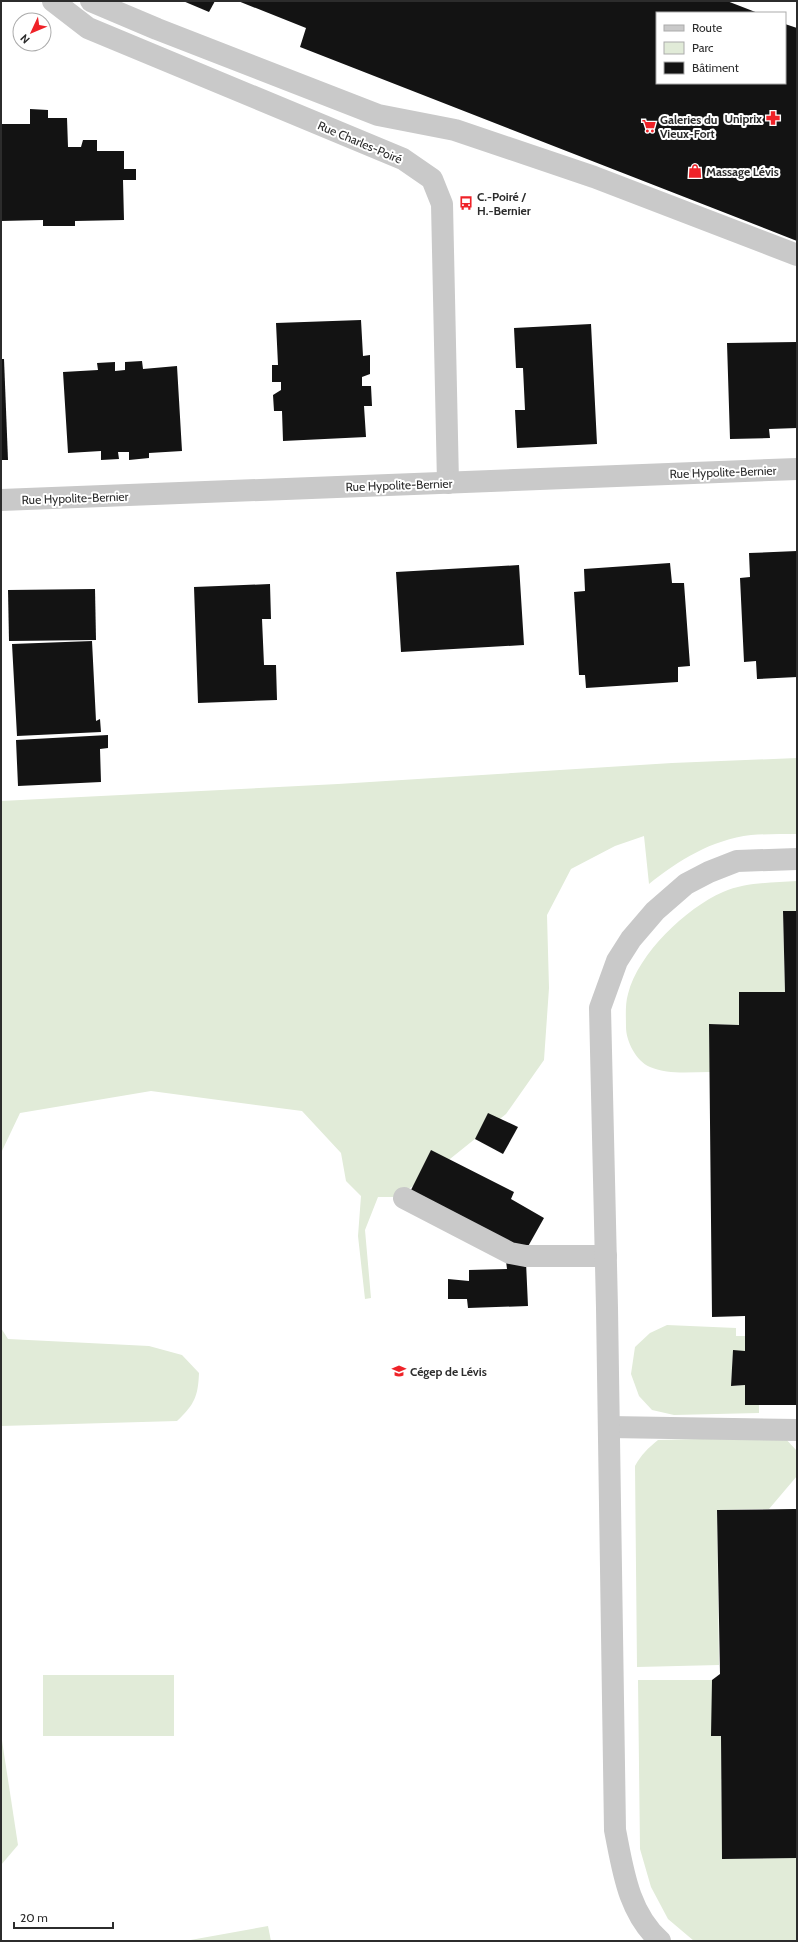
<svg xmlns="http://www.w3.org/2000/svg" width="798" height="1942" font-family="Cabin,sans-serif">
<style>
.green{fill:#e1ebd8}
.building{fill:#131313}
.lines{fill:none;stroke-linecap:round;stroke-linejoin:round}
.minor{stroke:#c9c9c9;stroke-width:22}
.labels{text-anchor:middle;dominant-baseline:central;stroke-width:4;stroke-linejoin:round;paint-order:stroke}
.poi-label{font-size:12px;font-weight:bold;fill:#2c2c2c;stroke:#fff;text-anchor:start}
.street-label{font-size:12px;fill:#2c2c2c;stroke:#fff}
</style>
<rect width="100%" height="100%" fill="#fff"/>
<g class="green">
<path d="M 797,758 L 797,834 C 782,834 766,834 751,835 C 711,840 679,860 649,884 L 644,836 L 615,846 L 571,869 L 547,915 L 549,988 L 544,1060 L 506,1114 L 430,1175 L 396,1197 L 378,1197 L 365,1230 L 371,1298 L 365,1299 L 358,1236 L 361,1196 L 346,1181 L 341,1153 L 302,1111 L 151,1091 L 20,1113 L 1,1153 L 1,801 L 338,784 L 672,763 Z"/>
<path d="M 797,881 L 797,911 L 783,912 L 785,992 L 739,992 L 739,1025 L 709,1024 L 710,1072 C 690,1072 669,1075 650,1067 C 636,1061 626,1041 626,1027 C 626,1017 625,1004 628,994 C 638,954 686,908 723,892 C 746,882 772,883 797,881 Z"/>
<path d="M 667,1325 L 736,1328 L 736,1336 L 745,1336 L 745,1351 L 733,1351 L 731,1386 L 745,1385 L 745,1405 L 759,1405 L 759,1413 L 674,1415 L 652,1410 L 639,1396 L 631,1374 L 635,1347 L 650,1333 Z"/>
<path d="M 1,1328 L 8,1339 L 149,1346 L 182,1355 L 199,1373 C 198,1396 195,1404 177,1421 L 1,1426 Z"/>
<path d="M 784,1437 L 797,1451 L 797,1476 L 769,1509 L 717,1510 L 719,1665 L 637,1667 L 635,1466 C 641,1455 648,1448 658,1440 Z"/>
<rect x="43" y="1675" width="131" height="61"/>
<path d="M 638,1680 L 712,1680 L 712,1736 L 721,1736 L 722,1859 L 797,1858 L 797,1941 L 694,1941 L 668,1919 L 651,1887 L 640,1849 Z"/>
<path d="M 1,1734 L 18,1845 L 1,1865 Z"/>
<path d="M 268,1926 L 271,1941 L 185,1941 Z"/>
</g>
<g class="building">
<path d="M 183,1 L 215,1 L 209,12 Z"/>
<path d="M 238,1 L 727,1 L 758,13 L 657,13 L 657,83 L 785,83 L 785,24 L 797,28 L 797,241 L 300,47 L 306,28 Z"/>
<path d="M 30,109 L 48,110 L 48,118 L 67,118 L 68,147 L 81,147 L 83,140 L 97,140 L 97,151 L 124,151 L 124,169 L 136,169 L 136,180 L 123,180 L 124,220 L 75,221 L 75,226 L 43,226 L 43,220 L 1,221 L 1,124 L 30,124 Z"/>
<path d="M 361,320 L 363,356 L 370,355 L 370,374 L 362,377 L 362,386 L 371,386 L 372,406 L 364,406 L 366,437 L 283,441 L 282,411 L 274,411 L 273,395 L 281,390 L 281,382 L 272,382 L 272,365 L 278,365 L 276,323 Z"/>
<path d="M 591,324 L 597,444 L 517,448 L 515,410 L 525,410 L 523,368 L 516,368 L 514,328 Z"/>
<path d="M 797,342 L 797,428 L 769,429 L 770,438 L 730,439 L 727,343 Z"/>
<path d="M 1,359 L 4,359 L 8,460 L 1,460 Z"/>
<path d="M 142,361 L 143,369 L 177,366 L 182,451 L 149,453 L 149,458 L 129,460 L 129,452 L 118,452 L 119,459 L 101,460 L 101,451 L 68,453 L 63,372 L 98,370 L 97,363 L 115,362 L 115,371 L 125,370 L 125,362 Z"/>
<path d="M 797,551 L 797,677 L 757,679 L 756,661 L 744,662 L 740,578 L 750,577 L 749,553 Z"/>
<path d="M 670,563 L 672,583 L 684,583 L 690,666 L 678,667 L 678,682 L 586,688 L 585,675 L 579,675 L 574,592 L 585,591 L 584,569 Z"/>
<path d="M 519,565 L 524,645 L 401,652 L 396,572 Z"/>
<path d="M 270,584 L 271,619 L 262,619 L 264,665 L 276,665 L 277,700 L 198,703 L 194,587 Z"/>
<path d="M 95,589 L 96,640 L 9,641 L 8,590 Z"/>
<path d="M 92,641 L 96,721 L 100,719 L 101,732 L 17,736 L 12,644 Z"/>
<path d="M 108,735 L 108,748 L 100,749 L 101,782 L 18,786 L 16,740 Z"/>
<path d="M 783,911 L 797,911 L 797,1405 L 745,1405 L 745,1385 L 731,1386 L 733,1350 L 745,1351 L 745,1316 L 712,1317 L 709,1024 L 739,1025 L 739,992 L 785,992 Z"/>
<path d="M 488,1113 L 518,1127 L 503,1154 L 475,1139 Z"/>
<path d="M 431,1150 L 514,1192 L 511,1199 L 544,1218 L 526,1250 L 409,1194 Z"/>
<path d="M 506,1261 L 526,1262 L 528,1306 L 468,1308 L 467,1299 L 448,1299 L 448,1279 L 469,1281 L 469,1270 L 507,1269 Z"/>
<path d="M 794,1509 L 797,1509 L 797,1858 L 722,1859 L 721,1736 L 711,1736 L 712,1680 L 720,1674 L 717,1510 Z"/>
</g>
<g class="lines">
<g class="minor">
<path d="M 53,1 L 88,28 L 403,159 L 432,179 L 442,204 L 448,483"/>
<path d="M 91,1 L 157,29 L 378,115 L 455,130 L 594,177 L 797,255"/>
<path d="M 1,500 L 797,469"/>
<path d="M 404,1198 L 510,1253 L 526,1256 L 606,1256"/>
<path d="M 609,1427 L 797,1430"/>
<path d="M 660,1941 C 628,1912 623,1870 615,1830 L 607,1308 L 600,1008 L 617,961 L 631,939 L 655,911 L 686,884 L 709,872 L 737,861 L 797,859"/>
</g>
</g>
<defs>
<symbol id="pharmacy-bare" viewBox="-9 -9 18 18"><path d="M-2-6h4v4h4v4h-4v4h-4v-4h-4v-4h4Z" fill="#ef2228" stroke="#fff" stroke-width="2.5" paint-order="stroke"/></symbol>
<symbol id="supermarket-bare" viewBox="-9 -9 18 18"><path d="M-6-5.5h2.5l.6 2H6L4.5 2H-2.5L-4.4-4H-6ZM-1.5 3.2a1.3 1.3 0 1 0 .1 0ZM3 3.2a1.3 1.3 0 1 0 .1 0Z" fill="#ef2228" stroke="#fff" stroke-width="2.5" paint-order="stroke"/></symbol>
<symbol id="shop-bare" viewBox="-9 -9 18 18"><path d="M-5-2.5h2.3a2.7 3.5 0 0 1 5.4 0H5L5.5 6h-11ZM-1.5-2.5h3a1.5 2.3 0 0 0-3 0Z" fill="#ef2228" stroke="#fff" stroke-width="2.5" paint-order="stroke"/></symbol>
<symbol id="bus-bare" viewBox="-9 -9 18 18"><path d="M-5-6H5V4H4V6H2V4H-2V6H-4V4H-5ZM-3.5-4V0h7V-4ZM-3.5 1.2v1.5H-2V1.2ZM2 1.2v1.5H3.5V1.2Z" fill="#ef2228" stroke="#fff" stroke-width="2.5" paint-order="stroke"/></symbol>
<symbol id="university-bare" viewBox="-9 -9 18 18"><path d="M0-5L7-2L0 1L-7-2ZM-4 1L0 2.5L4 1V4Q0 6-4 4Z" fill="#ef2228" stroke="#fff" stroke-width="2.5" paint-order="stroke"/></symbol>
</defs>
<g fill-rule="evenodd">
<use href="#pharmacy-bare" x="763" y="108" width="20" height="20"/>
<use href="#supermarket-bare" x="639" y="116" width="20" height="20"/>
<use href="#shop-bare" x="685" y="161" width="20" height="20"/>
<use href="#bus-bare" x="456" y="193" width="20" height="20"/>
<use href="#university-bare" x="389" y="1361" width="20" height="20"/>
</g>
<g class="labels">
<g class="poi-label">
<text x="762" y="118" text-anchor="end">Uniprix</text>
<text x="660" y="119">Galeries du<tspan x="660" dy="14">Vieux-Fort</tspan></text>
<text x="706" y="171">Massage Lévis</text>
<text x="477" y="196">C.-Poiré /<tspan x="477" dy="14">H.-Bernier</tspan></text>
<text x="410" y="1371">Cégep de Lévis</text>
</g>
<g class="street-label">
<text transform="translate(360 142) rotate(23)">Rue Charles-Poiré</text>
<text transform="translate(723 472) rotate(-2)">Rue Hypolite-Bernier</text>
<text transform="translate(399 485) rotate(-2)">Rue Hypolite-Bernier</text>
<text transform="translate(75 498) rotate(-2)">Rue Hypolite-Bernier</text>
</g>
</g>
<rect width="798" height="1942" fill="none" stroke="#2c2c2c" stroke-width="4"/>
<rect x="656" y="12" width="130" height="72" fill="#ffffff" stroke="#ababab"/>
<rect x="664" y="25" width="20" height="6" fill="#c9c9c9" stroke="#ababab"/>
<text x="692" y="32" font-size="12" fill="#2c2c2c">Route</text>
<rect x="664" y="42" width="20" height="12" fill="#e1ebd8" stroke="#ababab"/>
<text x="692" y="52" font-size="12" fill="#2c2c2c">Parc</text>
<rect x="664" y="62" width="20" height="12" fill="#131313" stroke="#ababab"/>
<text x="692" y="72" font-size="12" fill="#2c2c2c">Bâtiment</text>
<g transform="translate(32 32) rotate(226)"><circle r="19" fill="#ffffff" stroke="#ababab"/>
<path d="M0-3L7 15L0 10L-7 15Z" fill="#ef2228"/>
<text y="-6" font-size="11" font-weight="bold" text-anchor="middle" fill="#2c2c2c">N</text>
</g>
<path d="M14 1922v6h99v-6" fill="none" stroke="#2c2c2c" stroke-width="2"/>
<text x="20" y="1922" font-size="12" fill="#2c2c2c" stroke="#ffffff" stroke-width="3" paint-order="stroke">20 m</text>
</svg>
